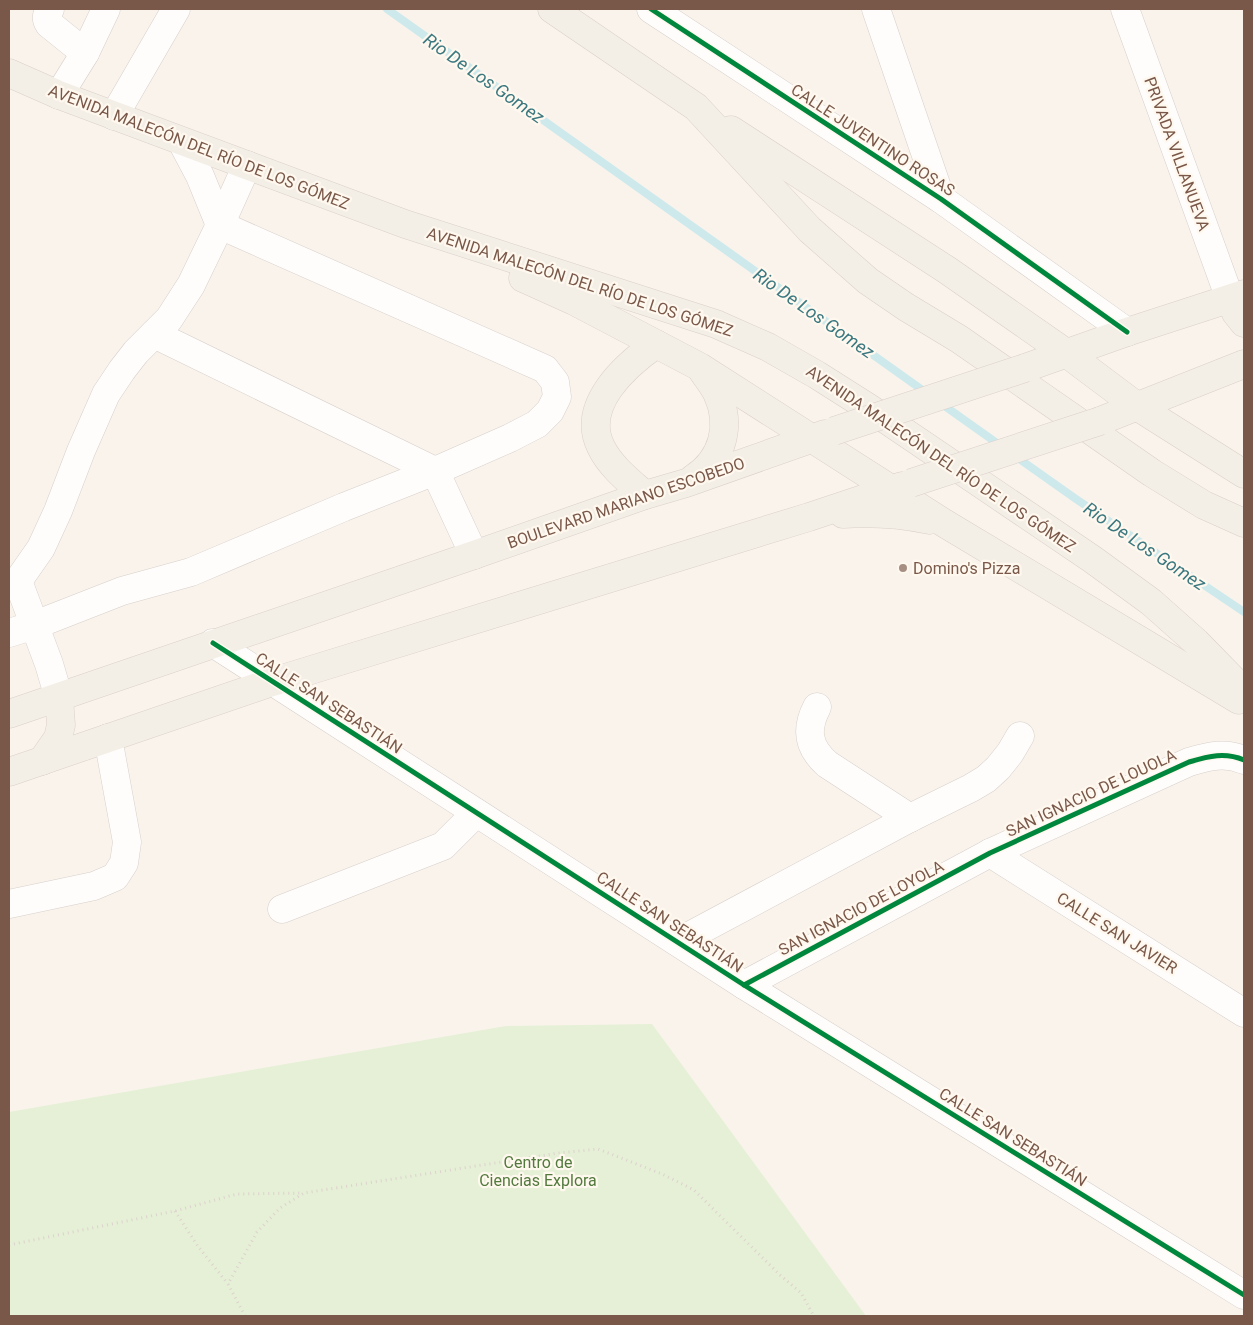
<svg xmlns="http://www.w3.org/2000/svg" width="1253" height="1325" font-family="Roboto,sans-serif">
<style>
.green{fill:#e6f0d6}
.lines{fill:none;stroke-linecap:round;stroke-linejoin:round}
.stream{stroke:#cde9eb;stroke-width:8}
.minor-casing{stroke:#d8d0ca;stroke-width:29}
.major-casing{stroke:#dad0c9;stroke-width:29}
.path{stroke:#dcd2ce;stroke-width:3;stroke-dasharray:1 4;stroke-linecap:butt}
.minor{stroke:#fefdfc;stroke-width:28}
.major{stroke:#f3eee6;stroke-width:28}
.major-bridge-casing{stroke:#dad0c9;stroke-width:29;stroke-linecap:butt}
.major-bridge{stroke:#f3eee6;stroke-width:28}
.cycleway-casing{stroke:#fff8ef;stroke-width:8}
.cycleway{stroke:#00873e;stroke-width:5}
.poi-dot{fill:#a68e82;stroke:#fff8ef;stroke-width:2}
.labels{text-anchor:middle;dominant-baseline:central;stroke-width:4.5;stroke-linejoin:round;paint-order:stroke}
.street-label{font-size:16px;fill:#7a5849;stroke:#fff8ef}
.poi-label{font-size:16px;fill:#7a5849;stroke:#fff8ef;text-anchor:start}
.park-label{font-size:16px;fill:#527a3d;stroke:#fff8ef}
.water-label{font-size:18px;font-style:italic;fill:#3b7880;stroke:#fff8ef}
</style>
<rect width="100%" height="100%" fill="#f9f3ec"/>
<path class="green" d="M 652,1024 L 866,1316 L 9,1316 L 9,1112 L 506,1026 Z"/>
<g class="lines">
<g class="stream">
<path d="M 387,9 L 928,394"/>
<path d="M 939,402 L 1001,446"/>
<path d="M 1015,456 L 1076,499 L 1244,612"/>
</g>
<defs>
<g id="minor">
<path d="M 50,9 C 47,15 45,18 49,24 L 85,53"/>
<path d="M 651,9 L 941,199 L 1127,332"/>
<path d="M 876,9 L 941,199"/>
<path d="M 1125,9 L 1230,299"/>
<path d="M 59,95 L 85,53 L 106,9"/>
<path d="M 114,116 L 176,9"/>
<path d="M 154,334 L 435,471 L 474,555"/>
<path d="M 9,633 L 35,625 L 122,591 L 191,572 L 344,507 L 435,471 L 510,438 L 537,424 L 550,411 L 557,397 L 555,382 L 545,369 L 220,225 L 200,176 L 182,142"/>
<path d="M 213,643 L 744,985 L 1244,1295"/>
<path d="M 59,698 L 49,664 L 18,581 L 41,548 L 58,511 L 81,451 L 106,394 L 122,370 L 136,352 L 169,319 L 178,305 L 191,285 L 220,225 L 247,165"/>
<path d="M 817,707 C 805,730 808,747 827,764 L 910,818"/>
<path d="M 990,853 L 1244,1013"/>
<path d="M 9,904 L 94,886 L 115,877 L 124,863 L 127,842 L 108,738"/>
<path d="M 282,909 L 443,846 L 476,813"/>
<path d="M 678,942 L 910,818 L 971,788 L 986,779 L 998,768 L 1010,753 L 1020,736"/>
<path d="M 744,985 L 990,853 L 1189,762 C 1209,756 1225,752 1244,760"/>
</g>
<g id="major">
<path d="M 552,9 L 696,107 L 810,230 L 868,281 L 906,307 L 959,339 L 1152,473 L 1204,505 L 1244,523"/>
<path d="M 9,73 L 59,95 L 405,224 L 716,324 L 768,347 L 817,375 L 869,408 L 1092,559 L 1151,602 L 1196,642 L 1244,691"/>
<path d="M 731,130 L 947,270 L 1066,353 L 1138,407 L 1244,474"/>
<path d="M 523,278 L 574,301 L 700,367 L 944,523 L 1239,700"/>
<path d="M 1230,299 L 1236,313 L 1244,323"/>
<path d="M 1025,368 L 1127,332 L 1244,294"/>
<path d="M 1100,421 L 1244,364"/>
<path d="M 694,478 C 723,459 732,425 717,393 C 713,385 707,378 702,370"/>
<path d="M 645,495 C 629,481 610,466 601,447 C 580,405 626,365 656,344"/>
<path d="M 843,514 C 872,512 901,514 930,520"/>
<path d="M 9,714 L 474,555 L 645,495 L 686,483 L 825,434"/>
<path d="M 42,761 L 58,738 L 61,725 L 59,698"/>
<path d="M 9,772 L 272,682 L 809,517 L 902,486"/>
</g>
</defs>
<use href="#minor" class="minor-casing"/>
<use href="#major" class="major-casing"/>
<g class="path">
<path d="M 175,1211 L 197,1245 L 228,1284"/>
<path d="M 9,1245 L 175,1211 L 237,1194 L 303,1193"/>
<path d="M 245,1316 L 228,1284 L 257,1232 L 280,1208 L 304,1193 L 559,1153 L 598,1149 L 662,1174 L 694,1190 L 780,1275 L 801,1293 L 814,1316"/>
</g>
<use href="#minor" class="minor"/>
<use href="#major" class="major"/>
<defs>
<g id="major-bridge">
<path d="M 834,431 L 1025,368"/>
<path d="M 911,483 L 1100,421"/>
</g>
</defs>
<use href="#major-bridge" class="major-bridge-casing"/>
<use href="#major-bridge" class="major-bridge"/>
<defs>
<g id="cycleway">
<path d="M 651,9 L 941,199 L 1127,332"/>
<path d="M 213,643 L 744,985 L 1244,1295"/>
<path d="M 744,985 L 990,853 L 1189,762 C 1209,756 1225,752 1244,760"/>
</g>
</defs>
<use href="#cycleway" class="cycleway-casing"/>
<use href="#cycleway" class="cycleway"/>
</g>
<circle class="poi-dot" cx="903" cy="568" r="5"/>
<g class="labels">
<g class="street-label">
<text transform="translate(873 140) rotate(33)">CALLE JUVENTINO ROSAS</text>
<text transform="translate(199 147) rotate(21)">AVENIDA MALECÓN DEL RÍO DE LOS GÓMEZ</text>
<text transform="translate(1177 154) rotate(70)">PRIVADA VILLANUEVA</text>
<text transform="translate(580 282) rotate(18)">AVENIDA MALECÓN DEL RÍO DE LOS GÓMEZ</text>
<text transform="translate(941 459) rotate(34)">AVENIDA MALECÓN DEL RÍO DE LOS GÓMEZ</text>
<text transform="translate(626 503) rotate(-19)">BOULEVARD MARIANO ESCOBEDO</text>
<text transform="translate(329 703) rotate(33)">CALLE SAN SEBASTIÁN</text>
<text transform="translate(1091 793) rotate(-25)">SAN IGNACIO DE LOUOLA</text>
<text transform="translate(861 908) rotate(-28)">SAN IGNACIO DE LOYOLA</text>
<text transform="translate(670 922) rotate(33)">CALLE SAN SEBASTIÁN</text>
<text transform="translate(1117 933) rotate(32)">CALLE SAN JAVIER</text>
<text transform="translate(1013 1137) rotate(32)">CALLE SAN SEBASTIÁN</text>
</g>
<g class="poi-label">
<text x="913" y="568">Domino's Pizza</text>
</g>
<g class="park-label">
<text x="538" y="1162">Centro de<tspan x="538" dy="18">Ciencias Explora</tspan></text>
</g>
<g class="water-label">
<text transform="translate(484 78) rotate(35)">Rio De Los Gomez</text>
<text transform="translate(814 313) rotate(35)">Rio De Los Gomez</text>
<text transform="translate(1145 546) rotate(34)">Rio De Los Gomez</text>
</g>
</g>
<rect width="1253" height="1325" fill="none" stroke="#7a5849" stroke-width="20"/>
</svg>
